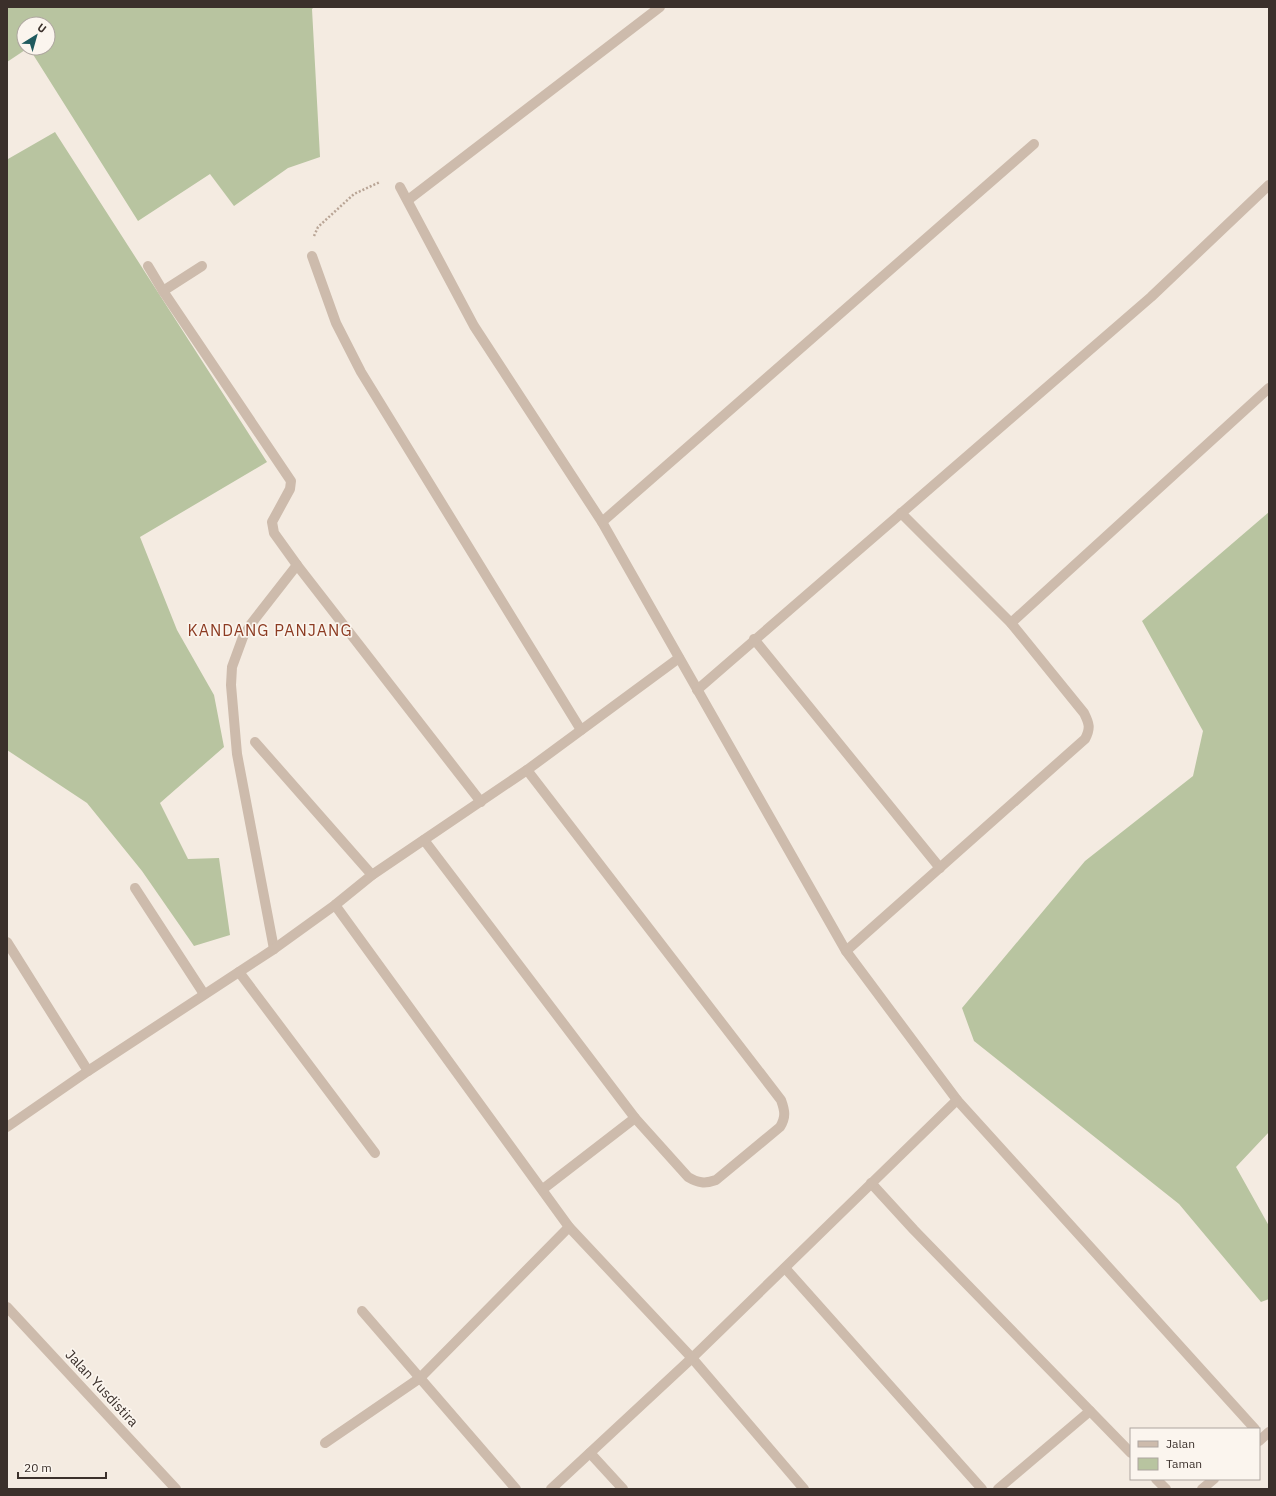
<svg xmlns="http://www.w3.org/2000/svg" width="1276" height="1496" font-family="'IBM Plex Sans',sans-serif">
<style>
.green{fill:#b8c4a0}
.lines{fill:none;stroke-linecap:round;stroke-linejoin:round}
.path{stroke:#b9a596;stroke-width:2.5;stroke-dasharray:2 2;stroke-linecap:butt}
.lane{stroke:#cdbbac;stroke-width:10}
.street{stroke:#cdbbac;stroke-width:10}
.labels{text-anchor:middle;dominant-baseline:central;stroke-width:3.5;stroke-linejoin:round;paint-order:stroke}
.street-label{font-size:14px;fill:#3b302b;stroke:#fbf5ee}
.quarter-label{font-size:16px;letter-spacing:1px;fill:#8c3b22;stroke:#fbf5ee}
</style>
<rect width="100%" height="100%" fill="#f4ebe1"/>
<g class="green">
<path d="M 7,7 L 314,7 L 312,9 L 320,157 L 288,168 L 234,206 L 210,174 L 138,221 L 29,48 L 48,48 L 48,24 L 24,24 L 24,48 L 28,48 L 7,62 Z"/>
<path d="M 55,132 L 267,462 L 140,537 L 177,630 L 214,695 L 224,747 L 160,803 L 188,859 L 219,858 L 230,935 L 194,946 L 142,871 L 87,803 L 7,750 L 7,157 L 8,159 Z"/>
<path d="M 1269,512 L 1269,1132 L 1236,1167 L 1269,1226 L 1269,1299 L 1261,1302 L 1179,1204 L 974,1041 L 962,1008 L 1085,861 L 1193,776 L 1203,731 L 1142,621 Z"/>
</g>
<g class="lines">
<path class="path" d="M 314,236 L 318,227 L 354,194 L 380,182"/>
<path class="lane" d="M 163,291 L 202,266"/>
<g class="street">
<path d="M 400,187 L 474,326 L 602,522 L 846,951 L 957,1100 L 1255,1429"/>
<path d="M 408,200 L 660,7"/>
<path d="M 312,256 L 336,323 L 361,372 L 581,730"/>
<path d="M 148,266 L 163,291 L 291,481 L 290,489 L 272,522 L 274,533 L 297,565 L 481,802"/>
<path d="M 602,522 L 1034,144"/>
<path d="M 1011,623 L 1269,388"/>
<path d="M 754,639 L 940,868"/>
<path d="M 697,690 L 1151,297 L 1269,185"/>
<path d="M 255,742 L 372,875"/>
<path d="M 424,840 L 635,1118 L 688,1177 C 698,1183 705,1184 716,1180 L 780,1127 C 786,1117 785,1111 781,1100 L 527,770"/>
<path d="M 135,888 L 204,994"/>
<path d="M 335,905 L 569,1227 L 692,1358 L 804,1489"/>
<path d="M 7,942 L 88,1071"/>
<path d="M 274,949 L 237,754 L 231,685 L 232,667 L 243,637 L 251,624 L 297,565"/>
<path d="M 846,951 L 1085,739 C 1091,728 1089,723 1084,713 L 1011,623 L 901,513"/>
<path d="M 239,972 L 375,1153"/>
<path d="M 7,1127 L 88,1071 L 274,949 L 335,905 L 372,875 L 527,770 L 679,658"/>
<path d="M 871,1183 L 914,1230 L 1131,1453"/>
<path d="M 543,1189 L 635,1118"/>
<path d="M 785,1268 L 982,1489"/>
<path d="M 7,1307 L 176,1489"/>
<path d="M 362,1311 L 516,1489"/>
<path d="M 1259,1441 L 1269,1432"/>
<path d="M 325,1443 L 420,1378 L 569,1227"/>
<path d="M 590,1453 L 623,1489"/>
<path d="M 1156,1479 L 1166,1489"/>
<path d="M 551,1489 L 692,1358 L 957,1100"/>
<path d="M 998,1489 L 1090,1411"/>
<path d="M 1202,1489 L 1214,1479"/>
</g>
</g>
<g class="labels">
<g class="street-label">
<text transform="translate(102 1388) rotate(47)">Jalan Yusdistira</text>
</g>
<g class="quarter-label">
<text x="270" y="630">KANDANG PANJANG</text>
</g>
</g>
<rect width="1276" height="1496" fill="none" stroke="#3b302b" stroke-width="16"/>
<rect x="1130" y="1428" width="130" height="52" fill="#fbf5ee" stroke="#aea6a0"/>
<rect x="1138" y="1441" width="20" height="6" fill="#cdbbac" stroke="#aea6a0"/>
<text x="1166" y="1448" font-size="12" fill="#3b302b">Jalan</text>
<rect x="1138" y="1458" width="20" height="12" fill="#b8c4a0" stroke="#aea6a0"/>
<text x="1166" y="1468" font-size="12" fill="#3b302b">Taman</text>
<g transform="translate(36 36) rotate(37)"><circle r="19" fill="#fbf5ee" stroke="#aea6a0"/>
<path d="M0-3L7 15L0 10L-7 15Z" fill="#1f5a5e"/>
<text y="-6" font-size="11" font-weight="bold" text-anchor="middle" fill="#3b302b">U</text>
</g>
<path d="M18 1472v6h88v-6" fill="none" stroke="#3b302b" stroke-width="2"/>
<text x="24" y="1472" font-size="12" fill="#3b302b" stroke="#fbf5ee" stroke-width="3" paint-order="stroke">20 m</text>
</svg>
